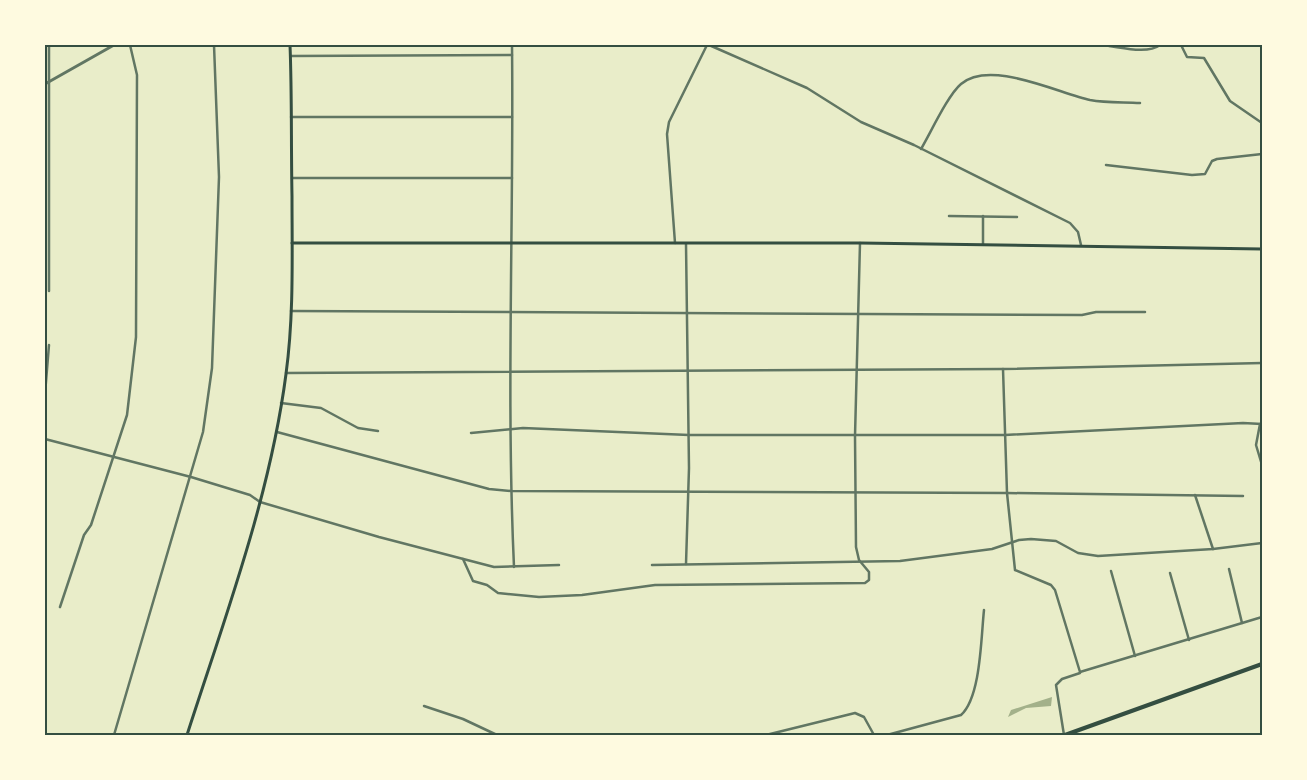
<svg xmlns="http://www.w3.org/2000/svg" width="1307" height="780" font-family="Ubuntu,sans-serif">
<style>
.water{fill:#a3b18a}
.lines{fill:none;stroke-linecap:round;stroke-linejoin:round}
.minor{stroke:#617663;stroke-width:2.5}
.tertiary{stroke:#617663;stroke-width:3}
.secondary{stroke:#344e41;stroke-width:3}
.primary{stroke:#344e41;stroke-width:4}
.neatline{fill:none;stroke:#344e41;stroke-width:2}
</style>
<rect width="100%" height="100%" fill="#e9edc9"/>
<path class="water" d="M 1052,697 L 1051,706 L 1026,708 L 1008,717 L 1011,710 Z"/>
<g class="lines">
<g class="minor">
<path d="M 49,45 L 49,291"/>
<path d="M 512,45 C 514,219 506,393 514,567"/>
<path d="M 709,45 L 807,88 L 861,122 L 914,145 L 1070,223 L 1078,232 L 1081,245"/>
<path d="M 1181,45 L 1187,57 L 1204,58 L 1230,101 L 1262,123"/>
<path d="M 1109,46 C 1124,48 1148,54 1160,45"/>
<path d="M 291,56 L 512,55"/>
<path d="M 291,117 L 512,117"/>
<path d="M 921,149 C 931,132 948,95 961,84 C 990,59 1058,93 1090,100 C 1106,103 1123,102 1140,103"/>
<path d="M 1106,165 L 1192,175 L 1205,174 L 1212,161 L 1217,159 L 1262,154"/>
<path d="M 292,178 L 512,178"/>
<path d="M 949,216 L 1017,217"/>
<path d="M 983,216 L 983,244"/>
<path d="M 675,243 L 667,134 L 669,122 L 707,45"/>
<path d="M 291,311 L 1082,315 L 1096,312 L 1145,312"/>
<path d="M 1003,369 L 1007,493 L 1015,570 L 1051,585 L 1055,590 L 1080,672 L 1262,617"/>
<path d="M 286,373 L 1003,369 L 1262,363"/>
<path d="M 45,394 L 49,345"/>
<path d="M 281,403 L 321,408 L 358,428 L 378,431"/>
<path d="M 1260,424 L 1256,445 L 1262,465"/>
<path d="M 277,432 L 489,489 L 511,491 L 1007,493 L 1243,496"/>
<path d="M 471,433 L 523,428 L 689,435 L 1005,435 L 1243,423 L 1262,424"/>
<path d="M 45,439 L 191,477 L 250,495 L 260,502 L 379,537 L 494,567 L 559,565"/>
<path d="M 1195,495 L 1213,549"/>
<path d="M 463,559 L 473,581 L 487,585 L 498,593 L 539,597 L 582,595 L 655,585 L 865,583 L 869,580 L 869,572 L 859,560 L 856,547 L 855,436 L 860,243"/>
<path d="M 686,564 L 689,468 L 686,244"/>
<path d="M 652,565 L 900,561 L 992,549 L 1019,540 L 1031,539 L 1056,541 L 1078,553 L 1098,556 L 1213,549 L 1262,543"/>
<path d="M 1229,569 L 1242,623"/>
<path d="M 1111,571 L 1135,656"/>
<path d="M 1170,573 L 1189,640"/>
<path d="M 60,607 L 84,535 L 91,525 L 127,415 L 136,337 L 137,75 L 130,45"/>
<path d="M 424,706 L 463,719 L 497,735"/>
<path d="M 114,735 L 203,432 L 212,368 L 219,177 L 214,45"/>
<path d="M 766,735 L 855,713 L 864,717 L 874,735"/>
<path d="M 887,735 L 961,715 C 981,697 981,637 984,610"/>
<path d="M 1064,735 L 1056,685 L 1062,679 L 1080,673"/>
</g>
<path class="tertiary" d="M 45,84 L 114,45"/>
<g class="secondary">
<path d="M 292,243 L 860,243 L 1262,249"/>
<path d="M 187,735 C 225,617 270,497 286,374 C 294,315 292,255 292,196 C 291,146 292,95 290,45"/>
</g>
<path class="primary" d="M 1065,735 L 1262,664"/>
</g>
<rect width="1307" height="780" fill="none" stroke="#fefae0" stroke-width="92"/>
<rect x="46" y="46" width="1215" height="688" class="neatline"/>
</svg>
